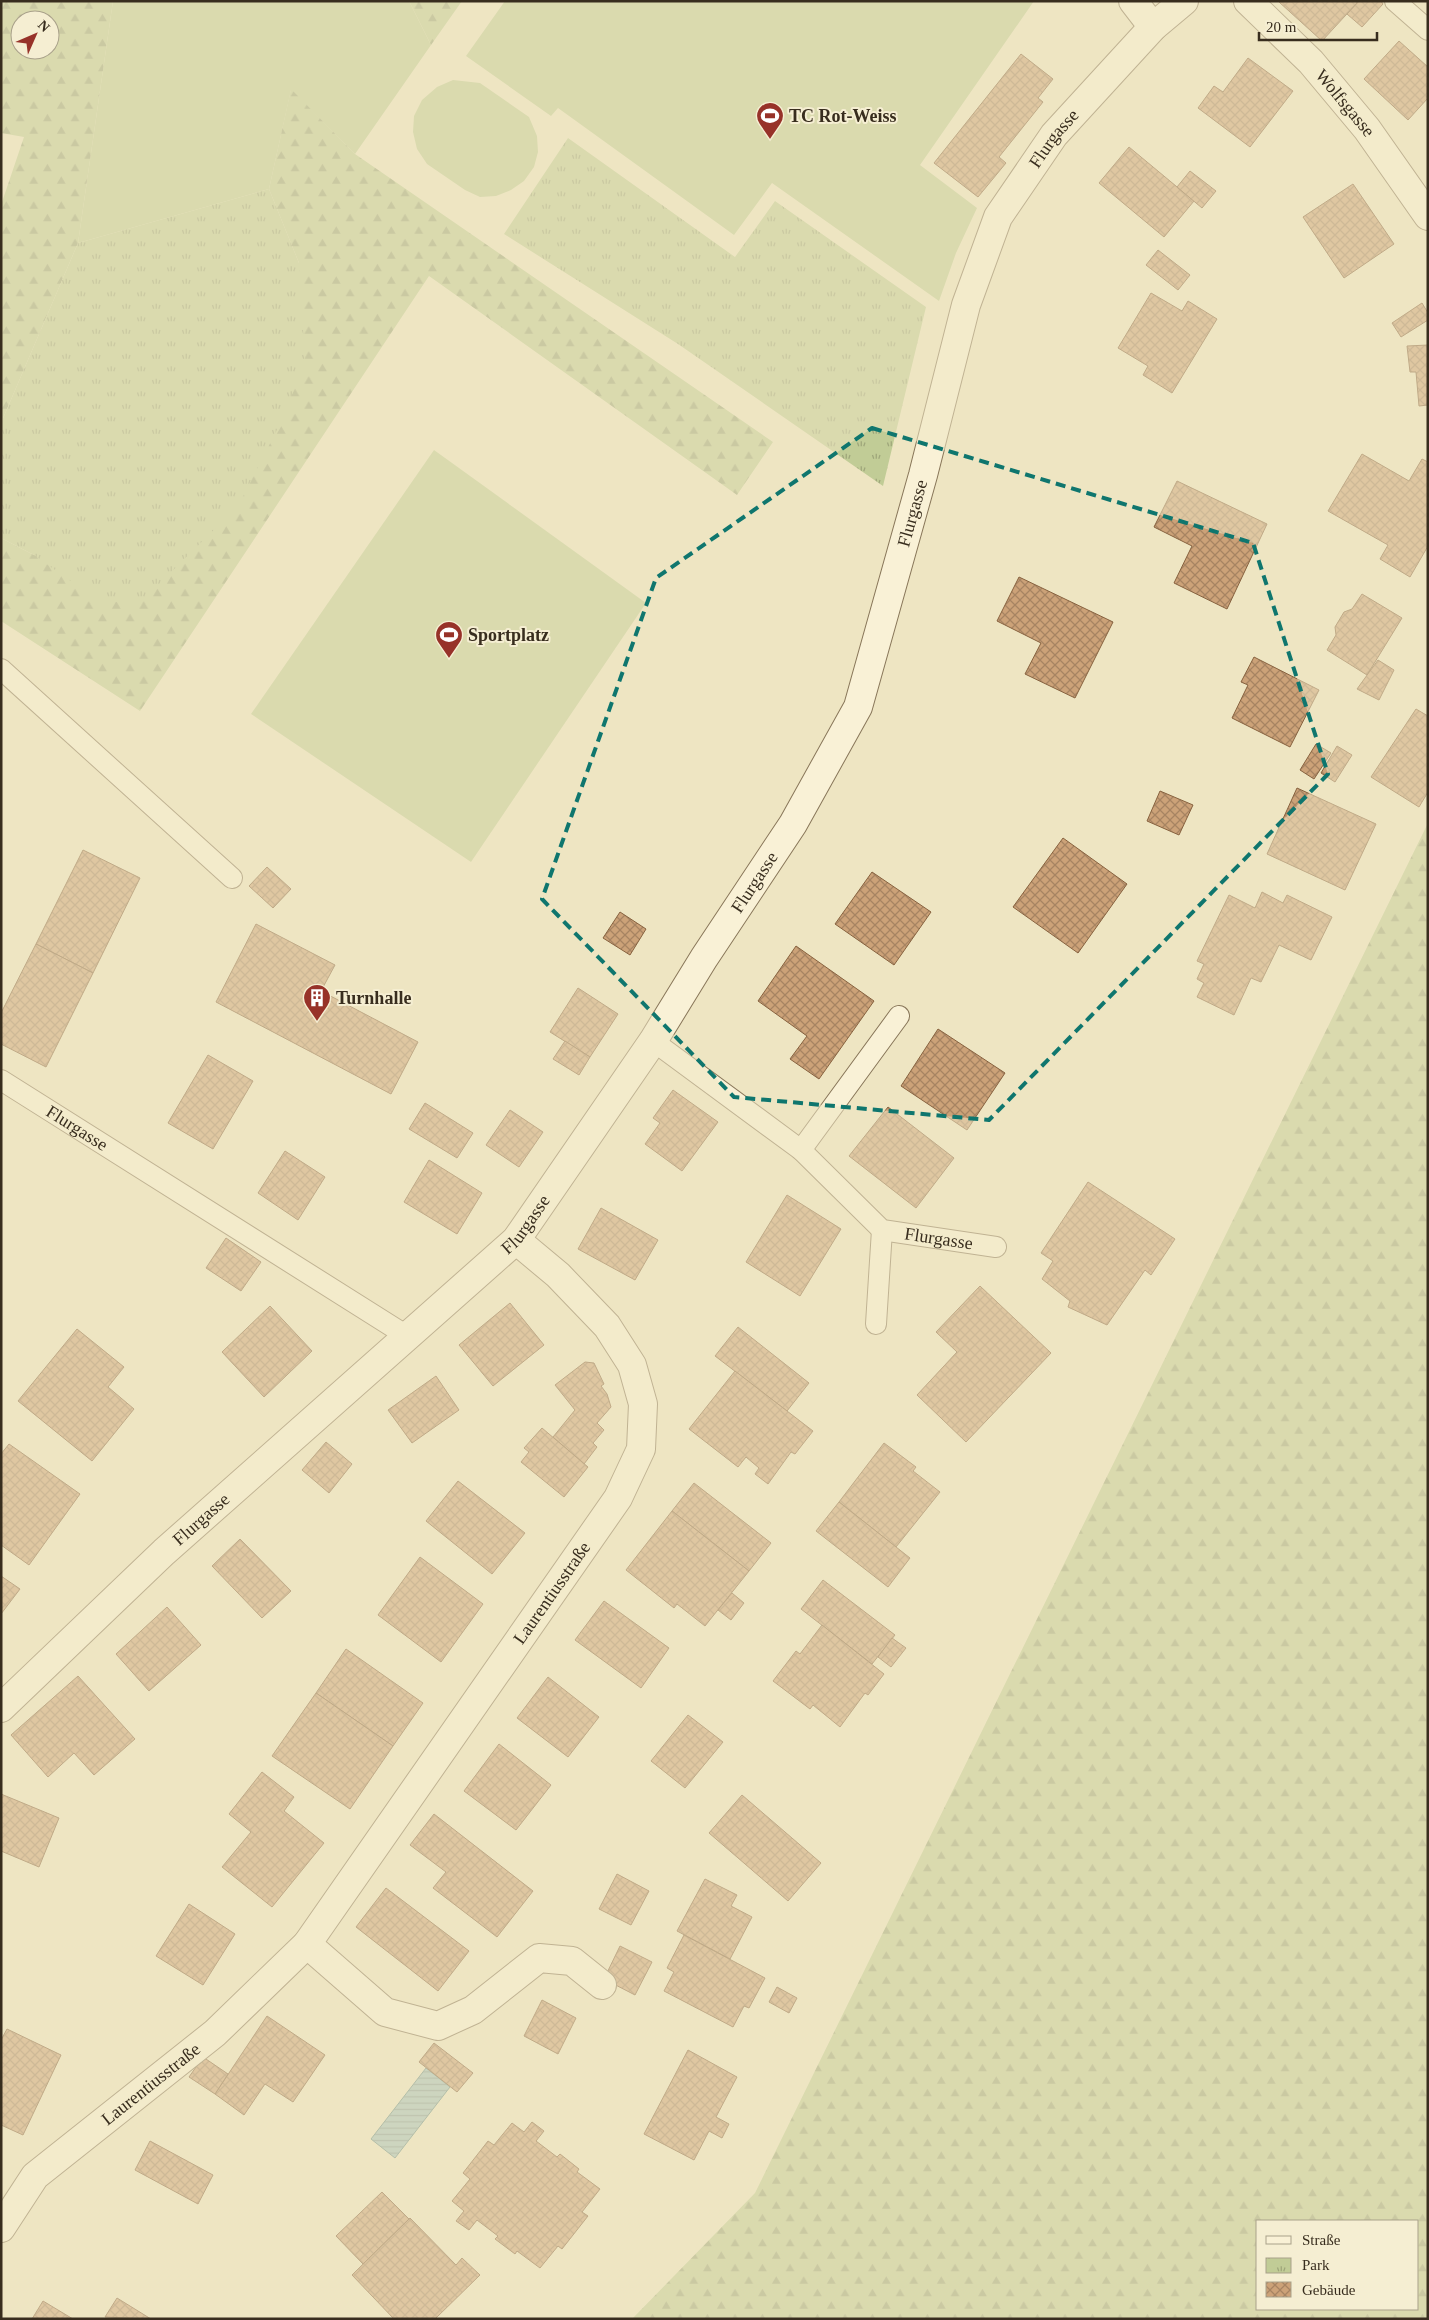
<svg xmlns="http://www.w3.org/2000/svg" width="1429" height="2320" font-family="Georgia,serif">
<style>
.green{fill:#c1cc96}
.forest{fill:url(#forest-firs);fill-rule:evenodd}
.park{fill:url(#park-tufts)}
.water{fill:url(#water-rules);stroke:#6c8f89}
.building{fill:url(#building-cross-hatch);stroke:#87623f}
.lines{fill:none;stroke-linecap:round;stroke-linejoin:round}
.lane-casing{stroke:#887659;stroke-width:22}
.street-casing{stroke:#887659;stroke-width:30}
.lane{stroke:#f9f1d6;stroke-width:20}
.street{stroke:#f9f1d6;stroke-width:28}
.marked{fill:none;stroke:#0f766e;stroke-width:4;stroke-dasharray:10 6;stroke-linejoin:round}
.labels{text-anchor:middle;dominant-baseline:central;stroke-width:4;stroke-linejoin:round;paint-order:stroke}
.street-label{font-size:18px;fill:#382d1e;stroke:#f5eed2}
.poi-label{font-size:18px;font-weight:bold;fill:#382d1e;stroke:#f5eed2;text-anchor:start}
</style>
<defs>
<pattern id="forest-firs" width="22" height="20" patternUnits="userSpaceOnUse" patternTransform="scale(1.25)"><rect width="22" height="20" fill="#c1cc96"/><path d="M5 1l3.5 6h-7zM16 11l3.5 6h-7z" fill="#9ea67a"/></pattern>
<pattern id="park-tufts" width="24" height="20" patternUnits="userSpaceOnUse" patternTransform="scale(1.25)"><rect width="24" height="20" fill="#c1cc96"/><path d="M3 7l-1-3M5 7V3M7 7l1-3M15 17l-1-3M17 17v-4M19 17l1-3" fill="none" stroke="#9ea67a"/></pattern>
<pattern id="water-rules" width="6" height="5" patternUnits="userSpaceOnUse" patternTransform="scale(1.25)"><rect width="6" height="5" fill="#a5c1bb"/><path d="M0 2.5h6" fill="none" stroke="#879d97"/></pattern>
<pattern id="building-cross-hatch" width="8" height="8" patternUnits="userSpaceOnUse" patternTransform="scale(1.25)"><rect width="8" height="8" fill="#cca278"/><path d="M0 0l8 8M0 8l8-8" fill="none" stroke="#a78462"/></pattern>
</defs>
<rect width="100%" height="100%" fill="#eee5c2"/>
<g class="green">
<path d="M 113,1 L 409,1 L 431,45 L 355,154 L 291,90 L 269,189 L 78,243 Z"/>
<path d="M 505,1 L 1034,1 L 920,165 L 977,208 L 956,253 L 939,301 L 772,183 L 734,235 L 558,108 L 551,116 L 466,56 Z"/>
<path d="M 453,80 L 480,83 L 529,117 L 537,136 L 538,152 L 534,167 L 524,181 L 511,190 L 496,196 L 480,197 L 465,190 L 427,164 L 417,149 L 413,132 L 414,116 L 422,100 L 437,87 Z"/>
<path d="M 434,450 L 646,603 L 471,862 L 251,714 Z"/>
</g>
<g class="forest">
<path d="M 1,1 L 113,1 L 78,243 L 1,423 L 1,205 L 24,137 L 1,133 ZM 20,20 L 50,20 L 50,50 L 20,50 Z"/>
<path d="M 409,1 L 462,1 L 431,45 Z"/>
<path d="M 291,89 L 355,154 L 773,442 L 737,495 L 429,276 L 140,711 L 1,621 L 1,538 L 34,555 L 299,263 L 269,189 Z"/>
<path d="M 1428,823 L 1428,2319 L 632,2319 L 755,2193 ZM 1258,2221 L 1418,2221 L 1418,2309 L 1258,2309 Z"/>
</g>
<g class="park">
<path d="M 568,138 L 735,257 L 775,201 L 926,307 L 883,486 L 678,344 L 504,234 Z"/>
<path d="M 269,189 L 299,263 L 305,362 L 281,422 L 238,506 L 146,597 L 103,604 L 34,555 L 1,538 L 1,423 L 78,243 Z"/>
</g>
<path class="water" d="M 426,2068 L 450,2087 L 395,2158 L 371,2139 Z"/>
<g class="building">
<path d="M 1356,1 L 1357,3 L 1322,41 L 1279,2 Z"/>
<path d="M 1359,1 L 1381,1 L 1383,4 L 1362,27 L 1347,14 Z"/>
<path d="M 1399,41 L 1428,67 L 1428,98 L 1408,120 L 1364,79 Z"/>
<path d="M 1021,54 L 1053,79 L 1038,98 L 1043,102 L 999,157 L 1006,163 L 978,197 L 934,163 Z"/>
<path d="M 1248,58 L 1293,91 L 1250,147 L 1198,108 L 1214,86 L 1223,92 Z"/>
<path d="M 1129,147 L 1194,201 L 1164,237 L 1099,183 Z"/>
<path d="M 1190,171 L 1216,191 L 1202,208 L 1177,187 Z"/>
<path d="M 1353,184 L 1394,244 L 1344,278 L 1303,217 Z"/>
<path d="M 1158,250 L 1190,275 L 1178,290 L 1146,265 Z"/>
<path d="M 1151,293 L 1182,311 L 1188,301 L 1217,319 L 1172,393 L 1143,375 L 1148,366 L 1118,348 Z"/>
<path d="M 1422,303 L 1428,313 L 1428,320 L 1401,337 L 1392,323 Z"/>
<path d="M 1428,345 L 1428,405 L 1419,406 L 1416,372 L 1410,372 L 1407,346 Z"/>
<path d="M 1362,454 L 1409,481 L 1422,459 L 1428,462 L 1428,546 L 1410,577 L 1380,559 L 1388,545 L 1328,511 Z"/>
<path d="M 1177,481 L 1267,524 L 1227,609 L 1174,583 L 1192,546 L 1154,527 Z"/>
<path d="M 1019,577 L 1113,622 L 1075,698 L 1025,674 L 1041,643 L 997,621 Z"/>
<path d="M 1362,594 L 1402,618 L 1367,675 L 1327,650 L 1336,635 L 1335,627 L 1344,612 L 1352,609 Z"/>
<path d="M 1254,657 L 1319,690 L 1290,747 L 1232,718 L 1248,685 L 1241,682 Z"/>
<path d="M 1378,660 L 1394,670 L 1379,700 L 1357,689 Z"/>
<path d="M 1416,709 L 1428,716 L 1428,792 L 1419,807 L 1371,777 Z"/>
<path d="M 1316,744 L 1331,753 L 1314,779 L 1300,770 Z"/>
<path d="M 1337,746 L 1352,755 L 1335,782 L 1321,773 Z"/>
<path d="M 1297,788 L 1376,824 L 1345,890 L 1267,854 Z"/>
<path d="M 1160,791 L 1193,805 L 1179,835 L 1147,821 Z"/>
<path d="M 1063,838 L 1127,884 L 1078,953 L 1013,907 Z"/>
<path d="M 83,850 L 140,878 L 93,973 L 36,944 Z"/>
<path d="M 267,867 L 291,889 L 273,908 L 249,886 Z"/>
<path d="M 872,872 L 931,912 L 894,965 L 835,924 Z"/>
<path d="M 1262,892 L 1283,903 L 1287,895 L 1332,917 L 1311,960 L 1279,945 L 1261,982 L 1251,978 L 1234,1015 L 1197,997 L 1204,983 L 1197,979 L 1204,964 L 1197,961 L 1229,895 L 1255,908 Z"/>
<path d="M 620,912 L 646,929 L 630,955 L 603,938 Z"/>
<path d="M 256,924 L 335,965 L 321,991 L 418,1042 L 391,1094 L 216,1002 Z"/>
<path d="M 36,944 L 93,973 L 46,1067 L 1,1044 L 1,1013 Z"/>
<path d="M 796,946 L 874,1001 L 819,1079 L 790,1059 L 807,1036 L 758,1001 Z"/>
<path d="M 578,988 L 618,1014 L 590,1057 L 550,1032 Z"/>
<path d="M 938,1029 L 1005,1073 L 967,1130 L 901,1086 Z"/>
<path d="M 565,1041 L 590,1057 L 579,1075 L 553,1059 Z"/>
<path d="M 208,1055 L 253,1081 L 213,1149 L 168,1123 Z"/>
<path d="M 673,1090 L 718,1122 L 682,1171 L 645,1144 L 660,1123 L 653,1118 Z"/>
<path d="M 425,1103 L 473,1133 L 457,1158 L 409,1129 Z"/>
<path d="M 888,1107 L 954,1158 L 916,1208 L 849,1156 Z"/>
<path d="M 510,1110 L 543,1132 L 519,1167 L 486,1145 Z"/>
<path d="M 285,1151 L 325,1177 L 298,1220 L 258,1193 Z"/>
<path d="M 429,1160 L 482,1193 L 457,1234 L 404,1202 Z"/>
<path d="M 1088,1182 L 1175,1239 L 1151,1275 L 1145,1270 L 1107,1325 L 1068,1307 L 1070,1301 L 1042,1279 L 1053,1261 L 1041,1253 Z"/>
<path d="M 787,1195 L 841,1229 L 800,1296 L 746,1262 Z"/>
<path d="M 601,1208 L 658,1240 L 635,1280 L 578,1249 Z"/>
<path d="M 226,1238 L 261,1262 L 241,1291 L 206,1268 Z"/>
<path d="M 980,1286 L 1051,1353 L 966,1442 L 917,1395 L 957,1352 L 936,1332 Z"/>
<path d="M 510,1303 L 544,1345 L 493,1386 L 459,1345 Z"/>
<path d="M 270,1306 L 312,1351 L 264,1397 L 222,1352 Z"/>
<path d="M 738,1327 L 809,1383 L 787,1411 L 715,1356 Z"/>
<path d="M 77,1329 L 124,1367 L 108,1387 L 134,1409 L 92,1461 L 18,1401 Z"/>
<path d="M 585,1362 L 594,1363 L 604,1384 L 601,1386 L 607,1394 L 611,1407 L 597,1423 L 604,1430 L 593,1443 L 597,1447 L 584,1464 L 553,1437 L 575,1410 L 555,1385 Z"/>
<path d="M 735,1371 L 813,1431 L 795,1454 L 791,1452 L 768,1484 L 755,1474 L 759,1468 L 746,1457 L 738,1467 L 689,1429 Z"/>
<path d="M 436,1376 L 459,1410 L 412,1443 L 388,1410 Z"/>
<path d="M 542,1428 L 588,1467 L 564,1497 L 521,1462 L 529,1452 L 524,1448 Z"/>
<path d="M 326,1442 L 352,1464 L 329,1493 L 302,1470 Z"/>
<path d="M 884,1443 L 916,1467 L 913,1471 L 940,1492 L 896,1547 L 839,1502 Z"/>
<path d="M 9,1444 L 80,1494 L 29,1565 L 1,1545 L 1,1454 Z"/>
<path d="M 458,1481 L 525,1533 L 492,1574 L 426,1521 Z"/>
<path d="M 694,1483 L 771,1543 L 749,1571 L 672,1511 Z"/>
<path d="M 839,1502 L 910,1558 L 888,1587 L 816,1531 Z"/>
<path d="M 672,1511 L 749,1571 L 705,1626 L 677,1604 L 674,1608 L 626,1570 Z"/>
<path d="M 240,1539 L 291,1591 L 262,1618 L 212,1566 Z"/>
<path d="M 420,1557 L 483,1604 L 441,1662 L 378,1615 Z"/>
<path d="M 1,1576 L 20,1589 L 1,1614 Z"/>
<path d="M 823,1580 L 895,1635 L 872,1664 L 801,1609 Z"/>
<path d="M 732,1593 L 744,1603 L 731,1620 L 718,1610 Z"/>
<path d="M 604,1601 L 669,1648 L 641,1688 L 575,1640 Z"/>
<path d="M 167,1607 L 201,1645 L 149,1691 L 116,1654 Z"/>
<path d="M 822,1625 L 884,1674 L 868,1695 L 865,1693 L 840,1727 L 813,1705 L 810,1709 L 773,1681 L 796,1651 L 800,1654 Z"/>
<path d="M 892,1638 L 906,1648 L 891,1667 L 878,1657 Z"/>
<path d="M 346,1649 L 423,1703 L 393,1746 L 316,1693 Z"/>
<path d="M 78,1676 L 135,1739 L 94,1775 L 74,1753 L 48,1777 L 11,1735 Z"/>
<path d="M 548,1677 L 599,1717 L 568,1757 L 517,1718 Z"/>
<path d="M 316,1693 L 393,1746 L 350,1809 L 272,1756 Z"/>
<path d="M 688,1715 L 723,1742 L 685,1788 L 651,1761 Z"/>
<path d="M 499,1744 L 551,1785 L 516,1830 L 464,1791 Z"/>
<path d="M 262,1772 L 294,1797 L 284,1811 L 324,1843 L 272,1907 L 222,1867 L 251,1832 L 229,1814 Z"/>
<path d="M 1,1794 L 59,1818 L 39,1867 L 1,1851 Z"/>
<path d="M 742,1795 L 821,1863 L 788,1901 L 709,1833 Z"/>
<path d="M 434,1814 L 533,1891 L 497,1937 L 433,1888 L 446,1872 L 410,1845 Z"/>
<path d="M 617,1874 L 649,1891 L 631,1925 L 599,1909 Z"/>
<path d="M 705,1879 L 737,1895 L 731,1906 L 752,1917 L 730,1959 L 677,1931 Z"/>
<path d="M 386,1888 L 469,1951 L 438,1991 L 356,1927 Z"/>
<path d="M 189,1904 L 235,1934 L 203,1985 L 156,1956 Z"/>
<path d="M 684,1935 L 765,1978 L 749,2008 L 744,2006 L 733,2027 L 664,1991 L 674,1972 L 667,1968 Z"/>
<path d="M 620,1946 L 652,1962 L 635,1995 L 604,1979 Z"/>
<path d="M 777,1987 L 797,1998 L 789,2013 L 769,2002 Z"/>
<path d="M 542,2000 L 576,2018 L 558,2054 L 524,2036 Z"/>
<path d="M 267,2016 L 325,2055 L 293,2102 L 265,2084 L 244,2115 L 215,2094 Z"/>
<path d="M 7,2029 L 61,2055 L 23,2135 L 1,2125 L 1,2040 Z"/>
<path d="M 434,2043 L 473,2073 L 457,2092 L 419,2062 Z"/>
<path d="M 688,2050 L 737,2077 L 716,2117 L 729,2124 L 722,2138 L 709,2131 L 694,2160 L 644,2134 Z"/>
<path d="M 203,2057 L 228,2074 L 215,2094 L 189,2077 Z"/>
<path d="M 532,2122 L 544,2131 L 536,2141 L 557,2157 L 560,2154 L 579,2169 L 577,2172 L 600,2189 L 582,2212 L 588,2216 L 562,2249 L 558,2246 L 540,2268 L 517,2251 L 515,2254 L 495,2239 L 498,2236 L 477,2220 L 469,2230 L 456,2221 L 464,2211 L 452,2201 L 470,2179 L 463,2173 L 488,2141 L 494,2145 L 512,2123 L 524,2132 Z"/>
<path d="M 150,2141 L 213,2175 L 198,2204 L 135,2170 Z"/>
<path d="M 382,2192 L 409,2219 L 363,2264 L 336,2236 Z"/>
<path d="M 410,2218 L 456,2265 L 462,2258 L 480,2275 L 435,2319 L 394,2319 L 352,2275 Z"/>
<path d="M 117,2298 L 151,2319 L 105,2317 Z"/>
<path d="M 43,2301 L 73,2319 L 32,2319 Z"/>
</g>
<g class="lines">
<defs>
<g id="lane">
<path d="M 1395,1 L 1428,30"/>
<path d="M 1,669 L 232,878"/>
<path id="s1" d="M 653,1041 L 801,1150 L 882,1230 L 996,1247"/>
<path id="s2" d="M 1,1080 L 407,1336"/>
<path d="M 801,1150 L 899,1016"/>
<path d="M 876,1324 L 882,1230"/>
</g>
<g id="street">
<path d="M 1133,1 L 1153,27"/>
<path id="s3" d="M 1248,1 L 1311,62 L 1367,129 L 1428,216"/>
<path id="s4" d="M 1,1708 L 164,1552 L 516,1240 L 653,1041 L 704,958 L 793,824 L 858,707 L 923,475 L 966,305 L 998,217 L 1054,135 L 1153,27 L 1184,1"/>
<path d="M 307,1944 L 385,2012 L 438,2026 L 473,2010 L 539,1958 L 572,1961 L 602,1985"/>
<path id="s5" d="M 1,2228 L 35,2176 L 215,2033 L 307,1944 L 618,1498 L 641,1449 L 643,1404 L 632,1365 L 607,1326 L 558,1275 L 516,1240"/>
</g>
</defs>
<use href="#lane" class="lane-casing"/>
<use href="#street" class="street-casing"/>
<use href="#lane" class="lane"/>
<use href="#street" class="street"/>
</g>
<path d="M0 0H1429V2320H0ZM 872,428 L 1253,543 L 1328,774 L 989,1120 L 734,1097 L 542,899 L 656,578 Z" fill="#eee5c2" fill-opacity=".55" fill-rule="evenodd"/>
<path class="marked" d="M 872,428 L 1253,543 L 1328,774 L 989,1120 L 734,1097 L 542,899 L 656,578 Z"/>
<defs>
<symbol id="stadium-pin" viewBox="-11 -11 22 30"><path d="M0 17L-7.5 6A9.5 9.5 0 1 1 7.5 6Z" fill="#973229" stroke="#f5eed2"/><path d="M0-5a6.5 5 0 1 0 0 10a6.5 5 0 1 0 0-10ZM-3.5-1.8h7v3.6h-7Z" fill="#fff"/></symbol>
<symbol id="building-pin" viewBox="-11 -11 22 30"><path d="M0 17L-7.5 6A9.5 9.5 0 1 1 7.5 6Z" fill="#973229" stroke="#f5eed2"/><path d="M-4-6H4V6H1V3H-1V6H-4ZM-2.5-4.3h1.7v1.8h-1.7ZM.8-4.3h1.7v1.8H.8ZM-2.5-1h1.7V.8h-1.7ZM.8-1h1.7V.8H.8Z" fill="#fff"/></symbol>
</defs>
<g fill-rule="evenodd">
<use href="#stadium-pin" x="754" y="100" width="32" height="43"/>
<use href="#stadium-pin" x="433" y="619" width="32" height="43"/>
<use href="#building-pin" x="301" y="982" width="32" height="43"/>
</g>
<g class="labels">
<g class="street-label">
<text stroke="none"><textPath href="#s3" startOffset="141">Wolfsgasse</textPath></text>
<text stroke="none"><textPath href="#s4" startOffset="1936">Flurgasse</textPath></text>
<text stroke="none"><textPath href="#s4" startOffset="1531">Flurgasse</textPath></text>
<text stroke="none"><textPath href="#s4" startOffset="1126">Flurgasse</textPath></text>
<text stroke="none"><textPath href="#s2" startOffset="90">Flurgasse</textPath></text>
<text stroke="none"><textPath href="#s4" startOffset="714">Flurgasse</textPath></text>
<text stroke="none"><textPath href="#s1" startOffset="355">Flurgasse</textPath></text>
<text stroke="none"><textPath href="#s4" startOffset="275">Flurgasse</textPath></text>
<text stroke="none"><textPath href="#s5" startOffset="848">Laurentiusstraße</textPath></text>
<text stroke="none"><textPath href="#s5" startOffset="210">Laurentiusstraße</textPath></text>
</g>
<g class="poi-label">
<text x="789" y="116">TC Rot-Weiss</text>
<text x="468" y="635">Sportplatz</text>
<text x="336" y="998">Turnhalle</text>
</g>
</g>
<rect width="1429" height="2320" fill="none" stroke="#382d1e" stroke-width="5"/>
<rect x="1256" y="2220" width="162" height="90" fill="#f5eed2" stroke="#a9a18a"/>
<rect x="1266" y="2236" width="25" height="8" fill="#f9f1d6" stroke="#a9a18a"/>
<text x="1302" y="2245" font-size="15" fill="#382d1e">Straße</text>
<rect x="1266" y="2258" width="25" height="15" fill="url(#park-tufts)" stroke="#a9a18a"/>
<text x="1302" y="2270" font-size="15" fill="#382d1e">Park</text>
<rect x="1266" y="2282" width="25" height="15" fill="url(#building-cross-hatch)" stroke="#a9a18a"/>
<text x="1302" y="2295" font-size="15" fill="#382d1e">Gebäude</text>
<g transform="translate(35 35) rotate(45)"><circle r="24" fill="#f5eed2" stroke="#a9a18a"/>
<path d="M0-4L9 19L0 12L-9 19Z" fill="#973229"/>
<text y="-8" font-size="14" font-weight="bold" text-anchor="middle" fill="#382d1e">N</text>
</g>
<path d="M1259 32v8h118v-8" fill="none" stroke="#382d1e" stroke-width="2.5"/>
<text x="1266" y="32" font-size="15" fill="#382d1e" stroke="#f5eed2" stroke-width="4" paint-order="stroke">20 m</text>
</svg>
